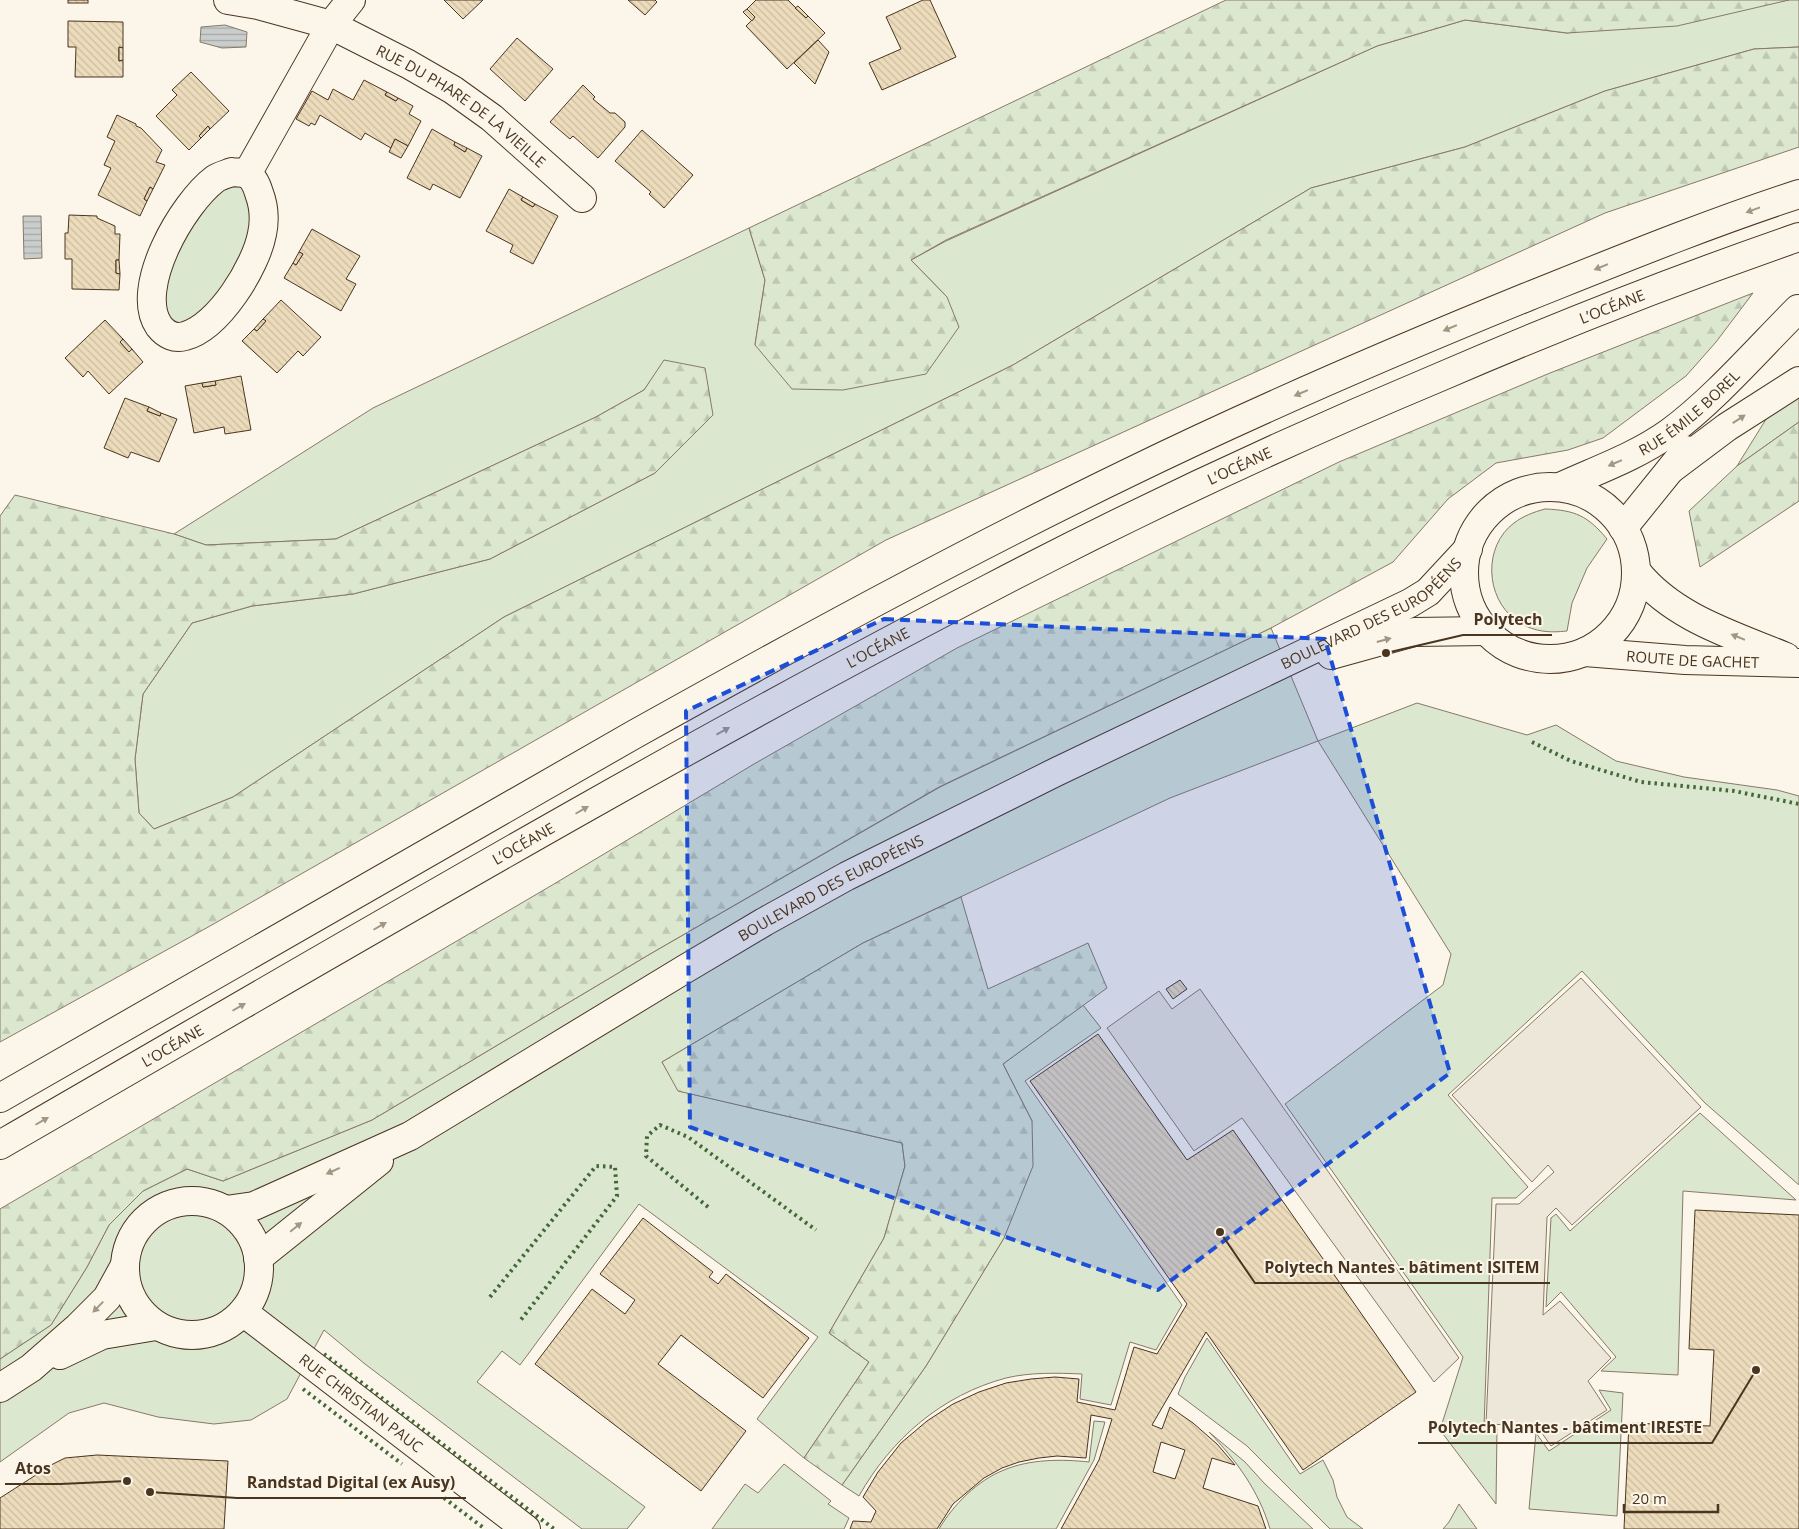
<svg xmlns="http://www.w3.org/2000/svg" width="1799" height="1529" font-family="'Open Sans',sans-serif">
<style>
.grass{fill:#dce7d0;stroke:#887966}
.forest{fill:url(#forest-firs);stroke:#887966}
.parking{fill:#ede7d9;stroke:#887966}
.water{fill:url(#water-rules);stroke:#887966}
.building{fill:url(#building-back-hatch);stroke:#4a3520;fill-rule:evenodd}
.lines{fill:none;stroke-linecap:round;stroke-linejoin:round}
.minor-casing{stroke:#4a3520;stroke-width:30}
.tertiary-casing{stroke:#4a3520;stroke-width:30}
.motorway-casing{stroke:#4a3520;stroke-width:30}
.minor{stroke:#fbf6e9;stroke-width:28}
.tertiary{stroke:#fbf6e9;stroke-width:28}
.motorway{stroke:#fbf6e9;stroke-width:28}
.hedge{stroke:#436837;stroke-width:4;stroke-dasharray:2.5 4;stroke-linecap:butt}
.oneway{fill:#a29684}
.marked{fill:#1d4ed8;fill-opacity:0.2;stroke:#1d4ed8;stroke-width:4;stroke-dasharray:10 6;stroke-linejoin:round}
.labels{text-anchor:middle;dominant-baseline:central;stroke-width:4;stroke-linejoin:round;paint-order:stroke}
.street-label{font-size:15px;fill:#4a3520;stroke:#fbf6e9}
.leader{fill:none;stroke:#4a3520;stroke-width:2}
.callout-dot{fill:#4a3520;stroke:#fbf6e9;stroke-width:2}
.callout-label{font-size:16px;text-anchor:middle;font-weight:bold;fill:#4a3520;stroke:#fbf6e9;stroke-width:4;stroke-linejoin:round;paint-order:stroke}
</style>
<defs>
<pattern id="forest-firs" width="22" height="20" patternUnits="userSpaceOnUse" patternTransform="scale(1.25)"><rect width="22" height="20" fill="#dce7d0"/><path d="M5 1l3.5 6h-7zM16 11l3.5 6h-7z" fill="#bec7b2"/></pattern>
<pattern id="water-rules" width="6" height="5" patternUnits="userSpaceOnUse" patternTransform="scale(1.25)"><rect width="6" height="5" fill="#c9cecd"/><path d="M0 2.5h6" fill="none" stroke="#a5a8a6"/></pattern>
<pattern id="building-back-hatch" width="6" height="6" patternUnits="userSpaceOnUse" patternTransform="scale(1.25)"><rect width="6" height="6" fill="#ecdcbc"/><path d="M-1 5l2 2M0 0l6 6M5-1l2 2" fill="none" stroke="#ccbda1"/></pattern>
</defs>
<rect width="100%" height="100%" fill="#fbf6e9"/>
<g class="grass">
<path d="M 1789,0 L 1799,0 L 1799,47 L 1754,49 L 1605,91 L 1465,147 L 1311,188 L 1013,365 L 504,617 L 233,797 L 154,829 L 139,813 L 135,759 L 143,694 L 192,623 L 252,606 L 353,594 L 490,559 L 655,473 L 665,360 L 644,390 L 596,417 L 336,539 L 206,545 L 174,534 L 373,408 L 749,228 L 765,280 L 755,345 L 947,297 L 911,260 L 946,241 L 1377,46 L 1465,20 L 1567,33 Z"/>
<path d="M 245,184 L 253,227 L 229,287 L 190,325 L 173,324 L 162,299 L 165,281 L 182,238 L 221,188 Z"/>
<path d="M 1799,366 L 1799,422 L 1737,466 Z"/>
<path d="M 1545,509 C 1575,510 1588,516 1607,539 L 1587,568 L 1572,603 L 1567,631 C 1549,633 1532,632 1516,620 C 1485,598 1483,546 1514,523 C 1523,516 1534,512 1545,509 Z"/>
<path d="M 1271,628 L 1318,741 L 1417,703 L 1527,735 L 1556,725 L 1616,761 L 1684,777 L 1777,790 L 1799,796 L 1799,1185 L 1705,1103 L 1582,971 L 1448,1095 L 1528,1187 L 1516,1198 L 1492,1198 L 1484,1427 L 1497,1428 L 1496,1504 L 1440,1430 L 1463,1357 L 1285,1104 L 1443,985 L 1451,954 L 1318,741 L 1170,798 L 863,943 L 662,1062 L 679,1091 L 902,1143 L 905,1166 L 884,1238 L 829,1333 L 869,1362 L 804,1458 L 757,1419 L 818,1337 L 639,1204 L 520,1365 L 502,1351 L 477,1382 L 645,1507 L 627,1529 L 582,1529 L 365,1364 L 324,1330 L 287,1399 L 251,1420 L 214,1424 L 158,1417 L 104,1403 L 69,1413 L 0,1462 L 0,1359 L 51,1325 L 87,1267 L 109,1225 L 143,1191 L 187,1169 L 223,1181 L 372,1120 L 650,954 L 940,787 Z"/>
<path d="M 1083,1005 L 1101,1028 L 1025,1081 L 1182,1305 L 1156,1350 L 1130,1342 L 1111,1405 L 1080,1399 L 1082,1374 C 1058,1373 1031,1372 1006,1378 C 942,1395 891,1439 859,1496 L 842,1485 L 926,1366 L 1004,1238 L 1032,1121 L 1003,1064 Z"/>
<path d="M 1700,1113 L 1796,1200 L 1683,1191 L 1678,1375 L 1601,1371 L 1616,1357 L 1561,1292 L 1546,1307 L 1551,1218 L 1556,1214 L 1570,1231 Z"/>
<path d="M 1207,1338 L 1300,1474 L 1323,1460 L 1333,1480 L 1337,1497 L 1347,1517 L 1363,1529 L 1330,1529 L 1247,1446 L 1178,1394 L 1185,1377 Z"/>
<path d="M 1599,1390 L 1623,1393 L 1617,1516 L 1529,1509 L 1536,1433 L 1549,1451 L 1611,1410 Z"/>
<path d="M 1094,1421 L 1105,1422 L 1094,1460 L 1056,1529 L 939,1529 C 953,1505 978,1480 1004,1470 C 1030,1459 1062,1459 1089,1462 Z"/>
<path d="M 1209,1432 L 1245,1462 L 1264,1483 L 1313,1529 L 1270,1529 C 1259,1491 1236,1460 1209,1432 Z"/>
<path d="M 784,1464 L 831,1501 L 828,1504 L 849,1518 L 844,1529 L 712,1529 L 745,1484 L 758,1493 Z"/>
<path d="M 1459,1504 L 1477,1529 L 1443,1529 L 1449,1522 Z"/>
</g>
<g class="forest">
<path d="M 1226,0 L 1789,0 L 1677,26 L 1567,33 L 1465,20 L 1377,46 L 946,240 L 911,260 L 947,297 L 959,327 L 926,374 L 843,390 L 792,389 L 755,345 L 765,280 L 749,228 Z"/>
<path d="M 1799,47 L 1799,147 L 1605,213 L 886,540 L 210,926 L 0,1042 L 0,516 L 15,495 L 174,534 L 206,545 L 336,539 L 596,417 L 644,390 L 664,360 L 705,368 L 713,415 L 655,473 L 490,559 L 353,594 L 252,606 L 192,623 L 143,694 L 135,759 L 139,813 L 154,829 L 233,797 L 504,617 L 1013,365 L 1311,188 L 1465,147 L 1605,91 L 1754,49 Z"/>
<path d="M 1753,293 L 1716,342 L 1686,376 L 1603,438 L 1568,450 L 1496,463 L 1448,499 L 1393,562 L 1271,628 L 939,787 L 650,954 L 372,1120 L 223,1181 L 187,1169 L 143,1191 L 109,1225 L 87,1267 L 51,1325 L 0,1359 L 0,1209 L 554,884 L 754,764 L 957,648 L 1339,462 L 1550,373 Z"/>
<path d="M 1799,422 L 1799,501 L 1700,567 L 1689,511 L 1737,466 Z"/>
<path d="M 961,897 L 988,989 L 1088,943 L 1107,988 L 1003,1064 L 1032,1121 L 1033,1166 L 1004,1238 L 926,1366 L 842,1485 L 804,1458 L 869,1362 L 829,1333 L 884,1238 L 905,1166 L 902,1143 L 678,1091 L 662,1062 L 863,943 Z"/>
</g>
<g class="parking">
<path d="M 1581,978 L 1701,1107 L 1572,1225 L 1556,1208 L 1547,1217 L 1543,1315 L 1560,1301 L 1611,1358 L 1588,1381 L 1607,1410 L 1551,1446 L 1537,1426 L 1486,1424 L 1496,1204 L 1519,1204 L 1554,1172 L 1548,1165 L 1532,1182 L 1452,1095 Z"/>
<path d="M 1200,989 L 1459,1358 L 1434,1382 L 1242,1118 L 1194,1151 L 1107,1028 L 1159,991 L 1172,1009 Z"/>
</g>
<g class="water">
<path d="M 225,25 L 247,32 L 246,47 L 222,48 L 200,42 L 201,27 Z"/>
<path d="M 23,216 L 41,216 L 42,258 L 24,259 Z"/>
</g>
<g class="building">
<rect x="68" y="0" width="20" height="3"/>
<path d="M 444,0 L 483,0 L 463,19 Z"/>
<path d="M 628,0 L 655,0 L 657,2 L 645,15 Z"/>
<path d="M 756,0 L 788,0 L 806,18 L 808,16 L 825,33 L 787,69 L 746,26 L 755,17 L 747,9 Z"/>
<path d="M 923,0 L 930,0 L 956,57 L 882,90 L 869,63 L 901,49 L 886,17 Z"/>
<path d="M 798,6 L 808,16 L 806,18 L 795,8 Z"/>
<path d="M 747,9 L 755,17 L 752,21 L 743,12 Z"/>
<path d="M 68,21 L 123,22 L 123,48 L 119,47 L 119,61 L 123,60 L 123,77 L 75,77 L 76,47 L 68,47 Z"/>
<path d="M 517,38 L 553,69 L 525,101 L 490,69 Z"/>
<path d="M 818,40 L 829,52 L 815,84 L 794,63 Z"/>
<path d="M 119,47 L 123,48 L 123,60 L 119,61 Z"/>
<path d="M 191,72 L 229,111 L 210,129 L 208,126 L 199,136 L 201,138 L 189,150 L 156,116 L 177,95 L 172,90 Z"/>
<path d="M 364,80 L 387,92 L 385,95 L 396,101 L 398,98 L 413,106 L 409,114 L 421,121 L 408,146 L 395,139 L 391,148 L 365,133 L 361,140 L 320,115 L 315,125 L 311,123 L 309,126 L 296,119 L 312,91 L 328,100 L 333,89 L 353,100 Z"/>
<path d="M 583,85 L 595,97 L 593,99 L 610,113 L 615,113 L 625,122 L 625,127 L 598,158 L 573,136 L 570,139 L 550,122 Z"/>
<path d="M 387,92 L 398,98 L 396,101 L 385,95 Z"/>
<path d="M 117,115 L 136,124 L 136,126 L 141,128 L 162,150 L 156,162 L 165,165 L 153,189 L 150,187 L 144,199 L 147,201 L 140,216 L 98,195 L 111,168 L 104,165 L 115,141 L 107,137 Z"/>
<path d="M 208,126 L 210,129 L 201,138 L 199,136 Z"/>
<path d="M 432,129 L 455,142 L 454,145 L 465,152 L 467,148 L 482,156 L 460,198 L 433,184 L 430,190 L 407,178 Z"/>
<path d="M 642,130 L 693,175 L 664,208 L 649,194 L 651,192 L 615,161 Z"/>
<path d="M 395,139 L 408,146 L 401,158 L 389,152 Z"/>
<path d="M 455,142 L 467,148 L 465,152 L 454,145 Z"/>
<path d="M 150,187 L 153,189 L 147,201 L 144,199 Z"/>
<path d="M 509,189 L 523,197 L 521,200 L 533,207 L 535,204 L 558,216 L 533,264 L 510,252 L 513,245 L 486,231 Z"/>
<path d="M 523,197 L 535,204 L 533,207 L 521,200 Z"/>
<path d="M 69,215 L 97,216 L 97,218 L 115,226 L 115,234 L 120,234 L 119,260 L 116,260 L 116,273 L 120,274 L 119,290 L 72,289 L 72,259 L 65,259 L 65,233 L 68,233 Z"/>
<path d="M 312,229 L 360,256 L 346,279 L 356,284 L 341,311 L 284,278 L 293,263 L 296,265 L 303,254 L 299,252 Z"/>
<path d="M 299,252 L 303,254 L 296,265 L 293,263 Z"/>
<path d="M 116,260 L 119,260 L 120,274 L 116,273 Z"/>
<path d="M 281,300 L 321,337 L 303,356 L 298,351 L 277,373 L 242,341 L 254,329 L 257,331 L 266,321 L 263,319 Z"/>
<path d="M 263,319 L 266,321 L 257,331 L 254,329 Z"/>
<path d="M 105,320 L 123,339 L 120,342 L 129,352 L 132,349 L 143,362 L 109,394 L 88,371 L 83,377 L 65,358 Z"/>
<path d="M 123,339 L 132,349 L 129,352 L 120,342 Z"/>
<path d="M 241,376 L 251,430 L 225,434 L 224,427 L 194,433 L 185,386 L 202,383 L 203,387 L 216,385 L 215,381 Z"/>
<path d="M 215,381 L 216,385 L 203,387 L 202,383 Z"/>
<path d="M 125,398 L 149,407 L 147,411 L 160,416 L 161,413 L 177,419 L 159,462 L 131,452 L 128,458 L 104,448 Z"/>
<path d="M 149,407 L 161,413 L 160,416 L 147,411 Z"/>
<path d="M 1180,980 L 1187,989 L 1173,999 L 1166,989 Z"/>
<path d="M 1098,1034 L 1187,1160 L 1233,1130 L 1416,1392 L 1303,1470 L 1206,1332 L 1152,1425 L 1162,1429 L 1170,1407 L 1193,1423 L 1217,1444 L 1235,1465 L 1212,1458 L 1203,1488 L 1258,1506 L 1266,1529 L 1061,1529 L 1099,1460 L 1112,1419 L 1091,1415 L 1086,1458 L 1057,1456 L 1039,1458 L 1019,1462 L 1002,1468 L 984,1478 L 953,1504 L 937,1529 L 850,1529 L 853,1521 L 871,1522 L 876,1511 L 863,1497 L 878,1472 L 901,1443 L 927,1421 L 953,1404 L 979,1392 L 1006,1383 L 1031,1379 L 1055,1377 L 1079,1379 L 1077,1402 L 1115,1410 L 1134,1347 L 1157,1354 L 1187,1304 L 1030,1081 ZM 1161,1442 L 1185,1450 L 1175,1479 L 1153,1472 Z"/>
<path d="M 1695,1210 L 1799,1215 L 1799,1529 L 1624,1529 L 1629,1423 L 1710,1426 L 1714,1350 L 1689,1349 Z"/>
<path d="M 643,1218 L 713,1272 L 709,1277 L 718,1284 L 726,1274 L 809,1338 L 763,1398 L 681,1335 L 658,1364 L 746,1431 L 701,1491 L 535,1364 L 592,1289 L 625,1314 L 635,1300 L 600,1274 Z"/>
<path d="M 97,1455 L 228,1461 L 224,1529 L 0,1529 L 0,1498 L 53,1464 L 65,1458 Z"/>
</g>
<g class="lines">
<defs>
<g id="minor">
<path id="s1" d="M 228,0 L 258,5 L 331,25 L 408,64 L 453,90 L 492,118 L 582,198"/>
<path d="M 232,172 C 236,173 243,172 247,174 C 254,178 257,186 259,193 C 264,206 265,220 262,234 C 256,266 219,327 185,336 C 175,339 166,335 159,326 C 133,288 183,203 215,179 C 219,176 227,174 232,172 Z"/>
<path d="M 247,174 L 331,25 L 351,0"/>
<path d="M 1637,572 C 1674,618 1733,635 1786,657"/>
<path id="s2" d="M 1585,652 L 1685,660 L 1799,663"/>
<path id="s3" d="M 243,1312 L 526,1529"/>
</g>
<g id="tertiary">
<path id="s4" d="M 1560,487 C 1597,470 1635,457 1669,433 C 1714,400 1758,349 1798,309"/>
<circle cx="1550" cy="573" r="86"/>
<path d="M 1623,528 L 1686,450"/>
<path d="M 1331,655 L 1414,632 L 1487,631"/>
<circle cx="192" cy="1268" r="67"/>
<path id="s5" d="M 226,1210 L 254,1206 L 410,1136 L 685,969 L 764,922 L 847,876 L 1056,772 L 1410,603 L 1428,592 L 1468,549"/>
<path d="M 258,1258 L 379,1161"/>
<path d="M 60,1355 L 102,1335 L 156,1326"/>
<path d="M 0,1388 L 31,1368 L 78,1327 L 107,1298 L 124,1267"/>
</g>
<g id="motorway">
<path d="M 1671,469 L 1727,427 L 1799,381"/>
<path d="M 0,1098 L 635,734 C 796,644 959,555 1126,474 C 1257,410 1392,352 1527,297 C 1617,261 1707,224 1799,194"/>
<path id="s6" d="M 0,1145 C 328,956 654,762 990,588 C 1137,511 1287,441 1440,377 C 1558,326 1677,279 1799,237"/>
</g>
</defs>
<use href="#minor" class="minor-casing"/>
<use href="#tertiary" class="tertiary-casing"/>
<use href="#motorway" class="motorway-casing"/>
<use href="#minor" class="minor"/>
<use href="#tertiary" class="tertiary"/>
<use href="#motorway" class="motorway"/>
<g class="hedge">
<path d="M 1532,742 L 1571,761 L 1641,782 L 1734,791 L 1799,804"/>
<path d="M 708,1207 L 646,1156 L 647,1136 L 660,1125 L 688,1137 L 816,1230"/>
<path d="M 490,1297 L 596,1166 L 615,1167 L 617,1196 L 520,1321"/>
<path d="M 324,1354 L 554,1529"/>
<path d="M 303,1389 L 402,1464"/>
<path d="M 444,1498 L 485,1529"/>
</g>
</g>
<defs><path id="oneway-solid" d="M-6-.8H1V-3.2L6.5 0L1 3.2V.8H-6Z" transform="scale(1.25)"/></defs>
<g class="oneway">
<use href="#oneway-solid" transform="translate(1753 210) rotate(160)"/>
<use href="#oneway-solid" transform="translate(1601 267) rotate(158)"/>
<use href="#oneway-solid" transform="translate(1450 328) rotate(157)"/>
<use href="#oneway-solid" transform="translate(1301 393) rotate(157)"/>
<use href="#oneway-solid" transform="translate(1739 419) rotate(-33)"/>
<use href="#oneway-solid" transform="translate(1615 463) rotate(157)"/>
<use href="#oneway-solid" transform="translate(1738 637) rotate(-158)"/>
<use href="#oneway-solid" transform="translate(1384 640) rotate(-15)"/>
<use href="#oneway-solid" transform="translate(723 731) rotate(-29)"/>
<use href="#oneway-solid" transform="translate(582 810) rotate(-30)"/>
<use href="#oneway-solid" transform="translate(380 926) rotate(-30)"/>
<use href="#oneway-solid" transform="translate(239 1007) rotate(-30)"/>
<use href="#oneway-solid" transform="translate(42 1121) rotate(-30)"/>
<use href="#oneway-solid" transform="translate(333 1171) rotate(156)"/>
<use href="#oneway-solid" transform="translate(296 1227) rotate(-39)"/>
<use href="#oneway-solid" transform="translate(98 1307) rotate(134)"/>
</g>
<path class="marked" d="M 884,619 L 1325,639 L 1450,1073 L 1158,1290 L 690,1127 L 686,711 Z"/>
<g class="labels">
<g class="street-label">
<text stroke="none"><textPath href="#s1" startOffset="260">RUE DU PHARE DE LA VIEILLE</textPath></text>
<text stroke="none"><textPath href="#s6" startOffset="1819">L’OCÉANE</textPath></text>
<text stroke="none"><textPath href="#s4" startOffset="150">RUE ÉMILE BOREL</textPath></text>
<text stroke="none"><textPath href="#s6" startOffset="1414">L’OCÉANE</textPath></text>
<text stroke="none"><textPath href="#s5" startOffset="1295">BOULEVARD DES EUROPÉENS</textPath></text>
<text stroke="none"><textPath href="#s6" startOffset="1009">L’OCÉANE</textPath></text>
<text stroke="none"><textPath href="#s2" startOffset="108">ROUTE DE GACHET</textPath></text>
<text stroke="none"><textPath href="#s6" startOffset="604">L’OCÉANE</textPath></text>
<text stroke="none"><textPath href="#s5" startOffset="688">BOULEVARD DES EUROPÉENS</textPath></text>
<text stroke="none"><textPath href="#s6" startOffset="199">L’OCÉANE</textPath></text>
<text stroke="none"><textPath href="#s3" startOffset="149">RUE CHRISTIAN PAUC</textPath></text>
</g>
</g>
<path class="leader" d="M1386 653L1463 635H1552M1220 1232L1255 1283H1550M1756 1370L1712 1443H1418M127 1481L60 1484H5M150 1492L237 1498H466"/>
<g class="callout-dot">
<circle cx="1386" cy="653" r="5"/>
<circle cx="1220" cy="1232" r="5"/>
<circle cx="1756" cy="1370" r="5"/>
<circle cx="127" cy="1481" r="5"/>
<circle cx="150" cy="1492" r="5"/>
</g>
<g class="callout-label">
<text x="1508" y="625">Polytech</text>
<text x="1402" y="1273">Polytech Nantes - bâtiment ISITEM</text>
<text x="1565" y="1433">Polytech Nantes - bâtiment IRESTE</text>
<text x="33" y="1474">Atos</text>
<text x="351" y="1488">Randstad Digital (ex Ausy)</text>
</g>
<path d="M1624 1504v8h94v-8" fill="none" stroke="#4a3520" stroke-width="2.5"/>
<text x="1632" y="1504" font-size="15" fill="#4a3520" stroke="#fbf6e9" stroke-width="4" paint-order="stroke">20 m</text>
</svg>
